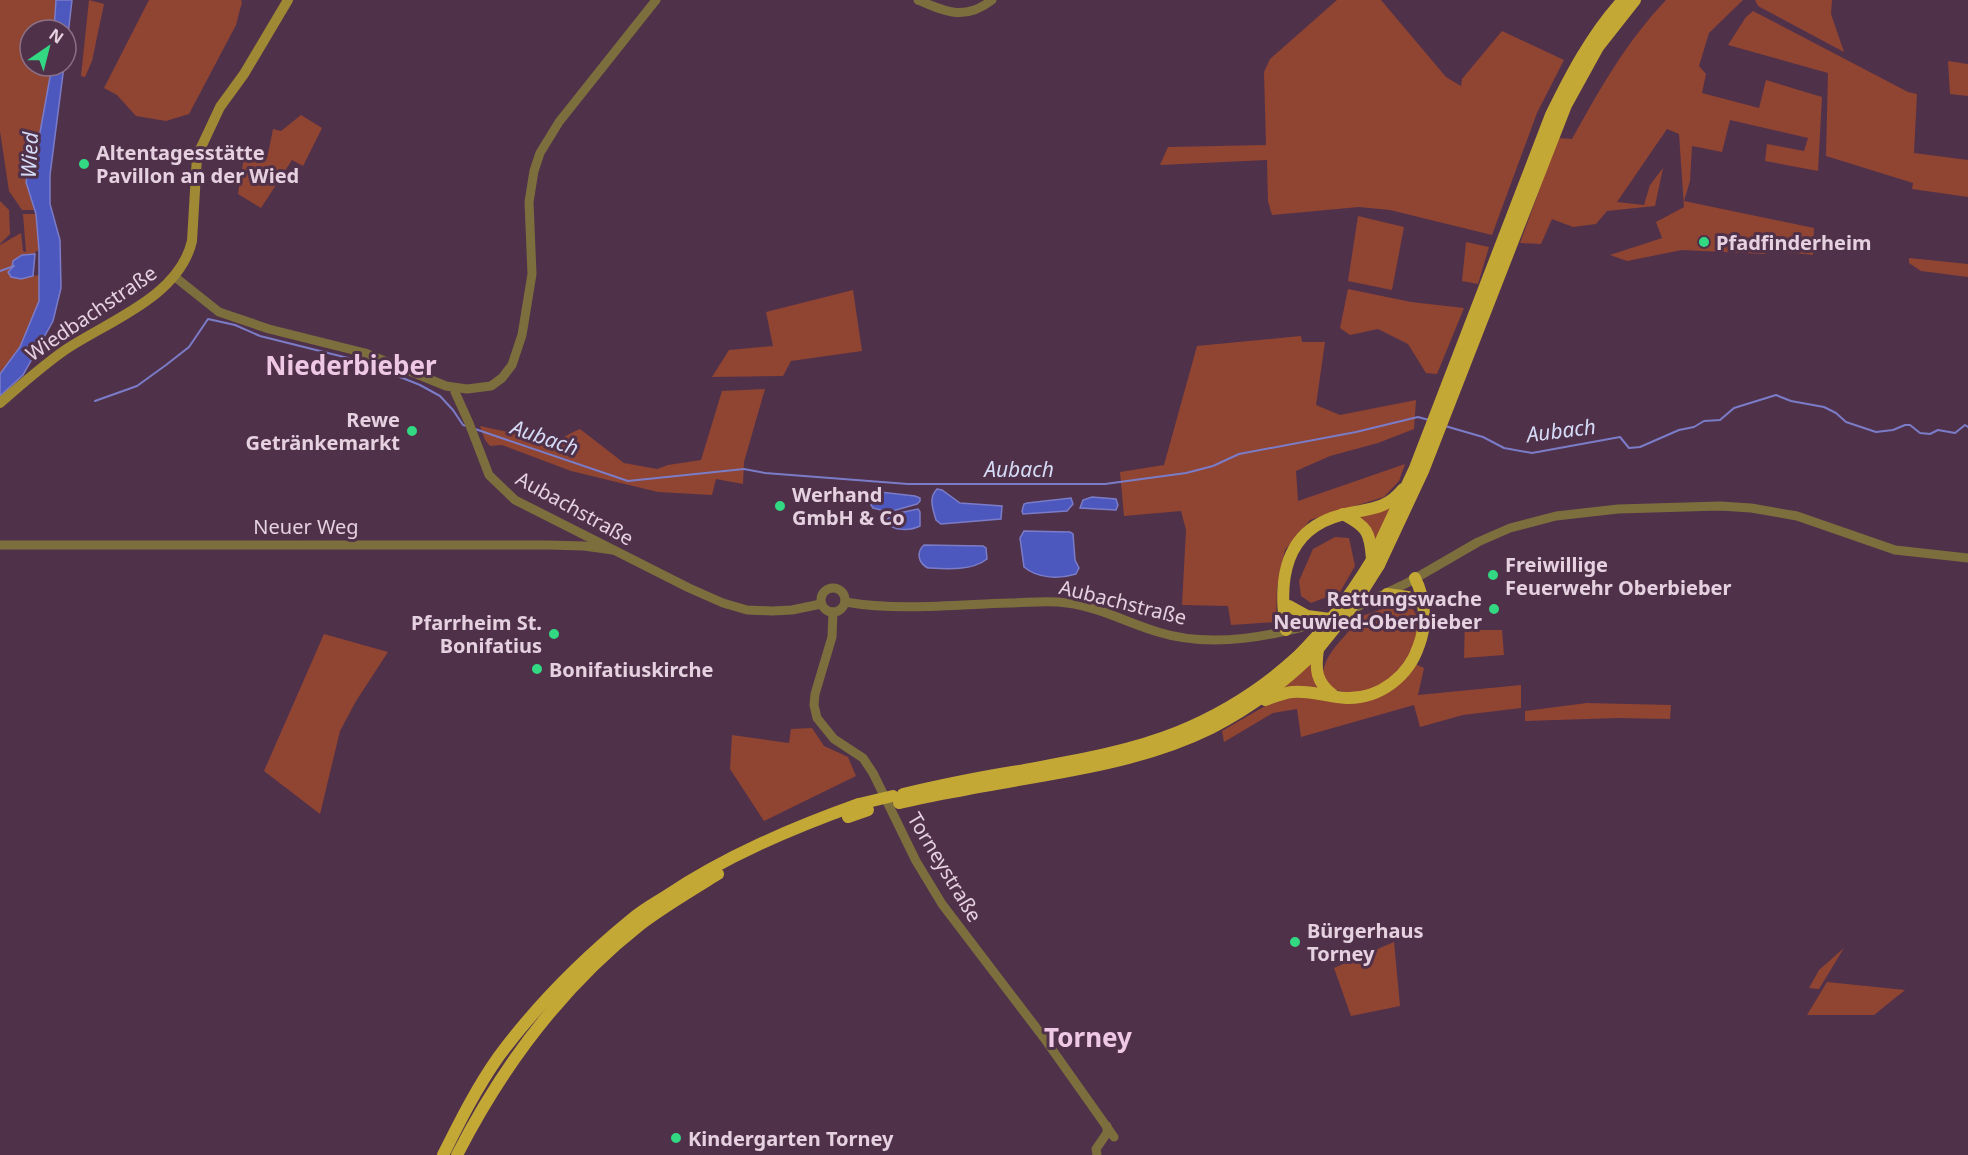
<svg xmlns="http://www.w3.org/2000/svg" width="1968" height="1155" font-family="'Noto Sans',sans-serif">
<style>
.green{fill:#904432}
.water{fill:#4d58be;stroke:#7b7cc8;stroke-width:1.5}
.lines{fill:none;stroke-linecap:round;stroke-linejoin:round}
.stream{stroke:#7b7cc8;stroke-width:2}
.tertiary{stroke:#7c6f3d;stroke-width:9}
.secondary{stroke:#9f8934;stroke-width:10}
.trunk{stroke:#c3a836;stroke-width:12}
.trunk-bridge{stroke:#c3a836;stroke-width:12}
.poi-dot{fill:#32d882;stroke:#50314a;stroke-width:2}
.labels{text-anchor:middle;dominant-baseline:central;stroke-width:6;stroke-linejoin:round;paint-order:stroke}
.poi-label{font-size:20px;font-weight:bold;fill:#e5d1e0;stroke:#50314a;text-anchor:start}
.street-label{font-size:20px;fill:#e5d1e0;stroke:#50314a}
.water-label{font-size:21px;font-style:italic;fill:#d5dbf6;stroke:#50314a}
.district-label{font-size:26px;font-weight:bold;fill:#efc8e5;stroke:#50314a}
</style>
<rect width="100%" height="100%" fill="#50314a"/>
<g class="green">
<path d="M 0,0 L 56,0 L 54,30 L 30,30 L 30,66 L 52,66 L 35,160 L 26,182 L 34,210 L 22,210 L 9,191 L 0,131 Z"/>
<path d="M 89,0 L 104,4 L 92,61 L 85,77 L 81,76 Z"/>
<path d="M 149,0 L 241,0 L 242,2 L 236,25 L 189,114 L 166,121 L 136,116 L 117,95 L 104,88 Z"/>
<path d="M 1337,0 L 1381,0 L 1446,77 L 1461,86 L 1462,79 L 1502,31 L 1564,60 L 1537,113 L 1492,235 L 1390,210 L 1359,207 L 1272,215 L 1268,201 L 1267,160 L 1160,165 L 1168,147 L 1266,145 L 1264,72 L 1270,59 Z"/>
<path d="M 1666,0 L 1743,0 L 1709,33 L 1699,66 L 1706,74 L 1702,93 L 1759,108 L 1766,80 L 1822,97 L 1818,171 L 1765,161 L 1767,144 L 1804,151 L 1808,138 L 1730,120 L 1722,152 L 1692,146 L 1690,181 L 1684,201 L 1814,228 L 1813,255 L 1769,250 L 1765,254 L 1682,250 L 1627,261 L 1610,255 L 1662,238 L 1656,222 L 1684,207 L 1679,134 L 1667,129 L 1617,202 L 1644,205 L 1650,185 L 1663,168 L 1655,206 L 1607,211 L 1596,224 L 1573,227 L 1552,219 L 1541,244 L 1520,243 L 1558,138 L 1572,139 C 1600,89 1626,42 1666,0 Z"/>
<path d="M 1755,0 L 1832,0 L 1831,14 L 1844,52 L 1758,6 Z"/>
<path d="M 1753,11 L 1908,92 L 1917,94 L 1914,153 L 1968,160 L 1968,197 L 1912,189 L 1913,183 L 1826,156 L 1828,73 L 1728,45 L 1746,17 Z"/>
<path d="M 1948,61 L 1968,64 L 1968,96 L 1950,94 Z"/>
<path d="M 301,115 L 322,128 L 303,166 L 292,160 L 261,208 L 238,194 L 244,157 L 267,159 L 273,129 L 281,131 Z"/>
<path d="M 0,201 L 9,210 L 10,234 L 0,244 Z"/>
<path d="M 23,214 L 36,214 L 39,250 L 35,252 L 33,276 L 39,275 L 39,301 L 20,347 L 0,374 L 0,245 L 21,233 L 23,251 L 26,252 Z"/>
<path d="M 1358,216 L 1404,227 L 1392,290 L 1348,281 Z"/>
<path d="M 1466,242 L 1489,247 L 1478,284 L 1462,281 Z"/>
<path d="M 1909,258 L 1968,264 L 1968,277 L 1921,271 L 1909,263 Z"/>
<path d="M 1348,289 L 1411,302 L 1464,308 L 1437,374 L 1426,373 L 1408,344 L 1378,329 L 1350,335 L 1340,328 Z"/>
<path d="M 853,290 L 862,351 L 791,361 L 783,376 L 712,377 L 729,350 L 773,346 L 766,312 Z"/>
<path d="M 1301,336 L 1302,342 L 1325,342 L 1316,405 L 1340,415 L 1416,400 L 1414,429 L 1378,443 L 1330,456 L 1296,471 L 1298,501 L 1405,464 L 1399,481 L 1384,497 L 1310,520 L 1285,550 L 1277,588 L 1276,622 L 1231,625 L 1228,606 L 1182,605 L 1186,530 L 1181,511 L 1124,516 L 1120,472 L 1164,465 L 1197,346 Z"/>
<path d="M 765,389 L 744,462 L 743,484 L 716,479 L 712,495 L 658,492 L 571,471 L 502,445 L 490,446 L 485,440 L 480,426 L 521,435 L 538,446 C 556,443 564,436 580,429 L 624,463 L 657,469 L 668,465 L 701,460 L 722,391 Z"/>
<path d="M 1392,504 L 1375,544 L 1350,516 Z"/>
<path d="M 1335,537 L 1349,538 L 1355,566 L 1340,592 L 1311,603 L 1301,596 L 1299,581 L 1313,549 Z"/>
<path d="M 1397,604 L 1411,606 C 1413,610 1417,615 1418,619 C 1419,622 1418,629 1417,633 C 1415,675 1360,710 1323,683 C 1320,653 1345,641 1359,617 Z"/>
<path d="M 1465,618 L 1472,618 L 1472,630 L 1502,630 L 1504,655 L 1464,658 Z"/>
<path d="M 324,634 L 388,652 L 356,701 L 340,731 L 320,814 L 264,771 Z"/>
<path d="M 1313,661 L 1323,691 L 1280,691 Z"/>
<path d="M 1415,664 L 1424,668 L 1418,695 L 1521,685 L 1521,708 L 1463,715 L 1420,727 L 1414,705 L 1301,737 L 1297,709 L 1273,713 L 1224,742 L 1222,731 L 1265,706 L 1293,697 L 1361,701 Z"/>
<path d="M 1587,703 L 1671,705 L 1670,719 L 1617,718 L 1525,721 L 1525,711 Z"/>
<path d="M 812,728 L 824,746 L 848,757 L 856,776 L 764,821 L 730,769 L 732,735 L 789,743 L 791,729 Z"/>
<path d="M 1394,942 L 1400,1006 L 1351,1016 L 1334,968 Z"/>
<path d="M 1844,948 L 1819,989 L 1809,988 L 1819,970 Z"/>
<path d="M 1827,982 L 1905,990 L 1874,1015 L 1807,1015 Z"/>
</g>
<g class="water">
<path d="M 56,0 L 72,0 L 66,52 L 66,30 L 54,30 Z"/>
<path d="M 52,66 L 64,66 L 50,175 L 50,204 L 60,240 L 61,288 L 53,321 L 23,375 L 0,396 L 0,374 L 20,347 L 39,301 L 39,250 L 36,214 L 26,182 L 30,164 L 35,160 Z"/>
<path d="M 35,254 L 33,276 L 21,279 L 11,277 L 8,272 L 12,268 L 13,261 L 22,255 Z"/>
<path d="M 937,489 L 942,490 L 960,503 L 1002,506 L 1001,519 L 941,524 L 936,520 C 933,509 928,498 937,489 Z"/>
<path d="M 880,492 L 915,496 L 920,498 L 920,501 L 917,504 L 889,512 L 873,508 L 871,505 L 872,495 Z"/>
<path d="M 1092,497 L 1116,499 L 1118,505 L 1116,510 L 1080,508 L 1083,500 Z"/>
<path d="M 1071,498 L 1073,504 L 1067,511 L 1023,514 L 1022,511 L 1024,504 L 1027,503 Z"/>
<path d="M 918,509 L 920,512 L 920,526 C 910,531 894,531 886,523 L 886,520 L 894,514 Z"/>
<path d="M 1024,531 L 1070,532 L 1073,534 L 1075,560 L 1079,568 L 1076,574 C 1060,579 1038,579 1024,567 L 1020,538 Z"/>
<path d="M 924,545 L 983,546 L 986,548 L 987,559 C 972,571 946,569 928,568 C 918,563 916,552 924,545 Z"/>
</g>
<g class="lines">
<g class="stream">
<path d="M 0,271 L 14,266"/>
<path d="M 95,401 L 137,386 L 166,365 L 189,347 L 208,319 L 235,325 L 260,336 L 348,358 L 395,375 L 420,385 L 440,396 L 453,410 L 463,425 L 467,426"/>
<path d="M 1445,426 L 1483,437 L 1504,448 L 1532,453 L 1620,437 L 1629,448 L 1640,447 L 1679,430 L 1694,427 L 1704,421 L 1720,420 L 1734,408 L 1776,395 L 1791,401 L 1824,407 L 1836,413 L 1846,422 L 1876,432 L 1893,430 L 1905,425 L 1910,425 L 1920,433 L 1930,434 L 1938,430 L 1955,433 L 1965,425 L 1968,427"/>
<path d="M 475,429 L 628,481 L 744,469 L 765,473 L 908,484 L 1105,484 L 1186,473 L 1213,466 L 1239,454 L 1356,432 L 1418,417 L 1429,420"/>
</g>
<g class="tertiary">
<path d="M 918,0 C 946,12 965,21 992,0"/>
<path d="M 175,277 L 219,312 L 269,329 L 365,353 L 446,386 L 467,389 L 491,386 L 502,378 L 512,365 L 522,335 L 532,274 L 529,202 L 534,171 L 540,153 L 559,122 L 656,0"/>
<path d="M 455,388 L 455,392 L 469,423 L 489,475 L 515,500 L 689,588 L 723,603 L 747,610 L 772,611 L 792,610 L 821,604"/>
<path d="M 0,545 L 548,545 L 584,546 L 613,550"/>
<circle cx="833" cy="600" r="12"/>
<path d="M 845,602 C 898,611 954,605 1008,603 C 1027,603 1048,600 1067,603 C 1099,607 1128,623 1158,632 C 1212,649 1275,636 1328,620"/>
<path d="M 1349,611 L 1409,582 L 1478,542 L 1510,528 L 1556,516 L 1618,509 L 1720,506 L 1751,508 L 1797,516 L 1895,550 L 1968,558"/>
<path d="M 833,612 L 832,637 L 815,694 L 814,705 L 817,718 L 834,739 L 863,758 L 873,773 L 916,861 L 942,904 L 1044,1038 L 1114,1137"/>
<path d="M 1097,1155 L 1096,1149 L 1107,1133 L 1107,1126"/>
</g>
<path class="secondary" d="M 0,403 C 21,385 42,366 65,350 C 108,321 179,297 192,241 L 197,156 L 220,107 L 244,74 L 288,0"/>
<g class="trunk">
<path d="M 1343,514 C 1367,527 1370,531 1372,559"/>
<path d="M 1372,560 L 1415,468 L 1551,115 C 1571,74 1592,34 1623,0"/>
<path d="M 1379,565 L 1423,471 L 1566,105 L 1598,47 L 1635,0"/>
<path d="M 1387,594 L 1408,597 L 1417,601"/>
<path d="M 1289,606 L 1307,616 L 1330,619"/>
<path d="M 1286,630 C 1278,580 1284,530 1341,515 C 1367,508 1384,512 1403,489"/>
<path d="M 1318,649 C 1315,670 1316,682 1333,695"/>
<path d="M 1265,700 C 1274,697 1283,693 1292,692 C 1310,690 1328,697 1346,698 C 1380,699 1409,676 1419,645 C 1427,624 1425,598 1415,578"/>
<path d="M 903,794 C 942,785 980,777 1019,771 C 1073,761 1128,752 1178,732 C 1222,714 1262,689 1297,657"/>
<path d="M 899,803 C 919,799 938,794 958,791 C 1042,774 1132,767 1211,728 C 1251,708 1286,681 1318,649"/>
<path d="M 848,817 L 868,810"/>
<path d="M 443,1155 C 460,1121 477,1087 499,1056 C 537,1005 583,959 632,919 C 642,910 655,903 666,896 C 726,856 792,828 859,804"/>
<path d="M 457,1155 C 502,1067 562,986 641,924 C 665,906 692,890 718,874"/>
</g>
<g class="trunk-bridge">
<path d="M 1318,649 L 1355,603 L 1379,565"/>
<path d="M 1297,657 C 1327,628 1350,596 1372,560"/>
<path d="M 859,804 L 893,796"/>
</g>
</g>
<g class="poi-dot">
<circle cx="84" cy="164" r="6"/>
<circle cx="1704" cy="242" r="6"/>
<circle cx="412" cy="431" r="6"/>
<circle cx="780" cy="506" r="6"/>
<circle cx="1493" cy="575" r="6"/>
<circle cx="1494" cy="609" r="6"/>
<circle cx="554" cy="634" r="6"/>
<circle cx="537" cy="669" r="6"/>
<circle cx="1295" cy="942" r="6"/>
<circle cx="676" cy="1138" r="6"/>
</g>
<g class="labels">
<g class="poi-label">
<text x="96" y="152">Altentagesstätte<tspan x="96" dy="23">Pavillon an der Wied</tspan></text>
<text x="1716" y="242">Pfadfinderheim</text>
<text x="400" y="419" text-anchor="end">Rewe<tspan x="400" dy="23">Getränkemarkt</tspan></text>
<text x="792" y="494">Werhand<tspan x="792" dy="23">GmbH &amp; Co</tspan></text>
<text x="1505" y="564">Freiwillige<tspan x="1505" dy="23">Feuerwehr Oberbieber</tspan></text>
<text x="1482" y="598" text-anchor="end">Rettungswache<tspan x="1482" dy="23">Neuwied-Oberbieber</tspan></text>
<text x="542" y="622" text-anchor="end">Pfarrheim St.<tspan x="542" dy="23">Bonifatius</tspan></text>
<text x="549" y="669">Bonifatiuskirche</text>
<text x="1307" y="930">Bürgerhaus<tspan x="1307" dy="23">Torney</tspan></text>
<text x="688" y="1138">Kindergarten Torney</text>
</g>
<g class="street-label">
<text transform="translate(91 313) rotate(-34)">Wiedbachstraße</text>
<text transform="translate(575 508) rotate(29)">Aubachstraße</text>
<text x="306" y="526">Neuer Weg</text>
<text transform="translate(1123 602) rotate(14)">Aubachstraße</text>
<text transform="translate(945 867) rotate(59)">Torneystraße</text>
</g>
<g class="water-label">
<text transform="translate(29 155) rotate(-87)">Wied</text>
<text transform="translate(1561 430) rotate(-7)">Aubach</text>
<text transform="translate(545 437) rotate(19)">Aubach</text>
<text x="1019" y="469">Aubach</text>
</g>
<g class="district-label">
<text x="351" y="365">Niederbieber</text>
<text x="1088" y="1037">Torney</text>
</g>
</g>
<g transform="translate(48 48) rotate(35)"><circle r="28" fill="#50314a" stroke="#8c7186" stroke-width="1.5"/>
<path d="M0-4.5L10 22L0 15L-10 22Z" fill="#32d882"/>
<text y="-9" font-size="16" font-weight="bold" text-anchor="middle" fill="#e5d1e0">N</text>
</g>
</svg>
